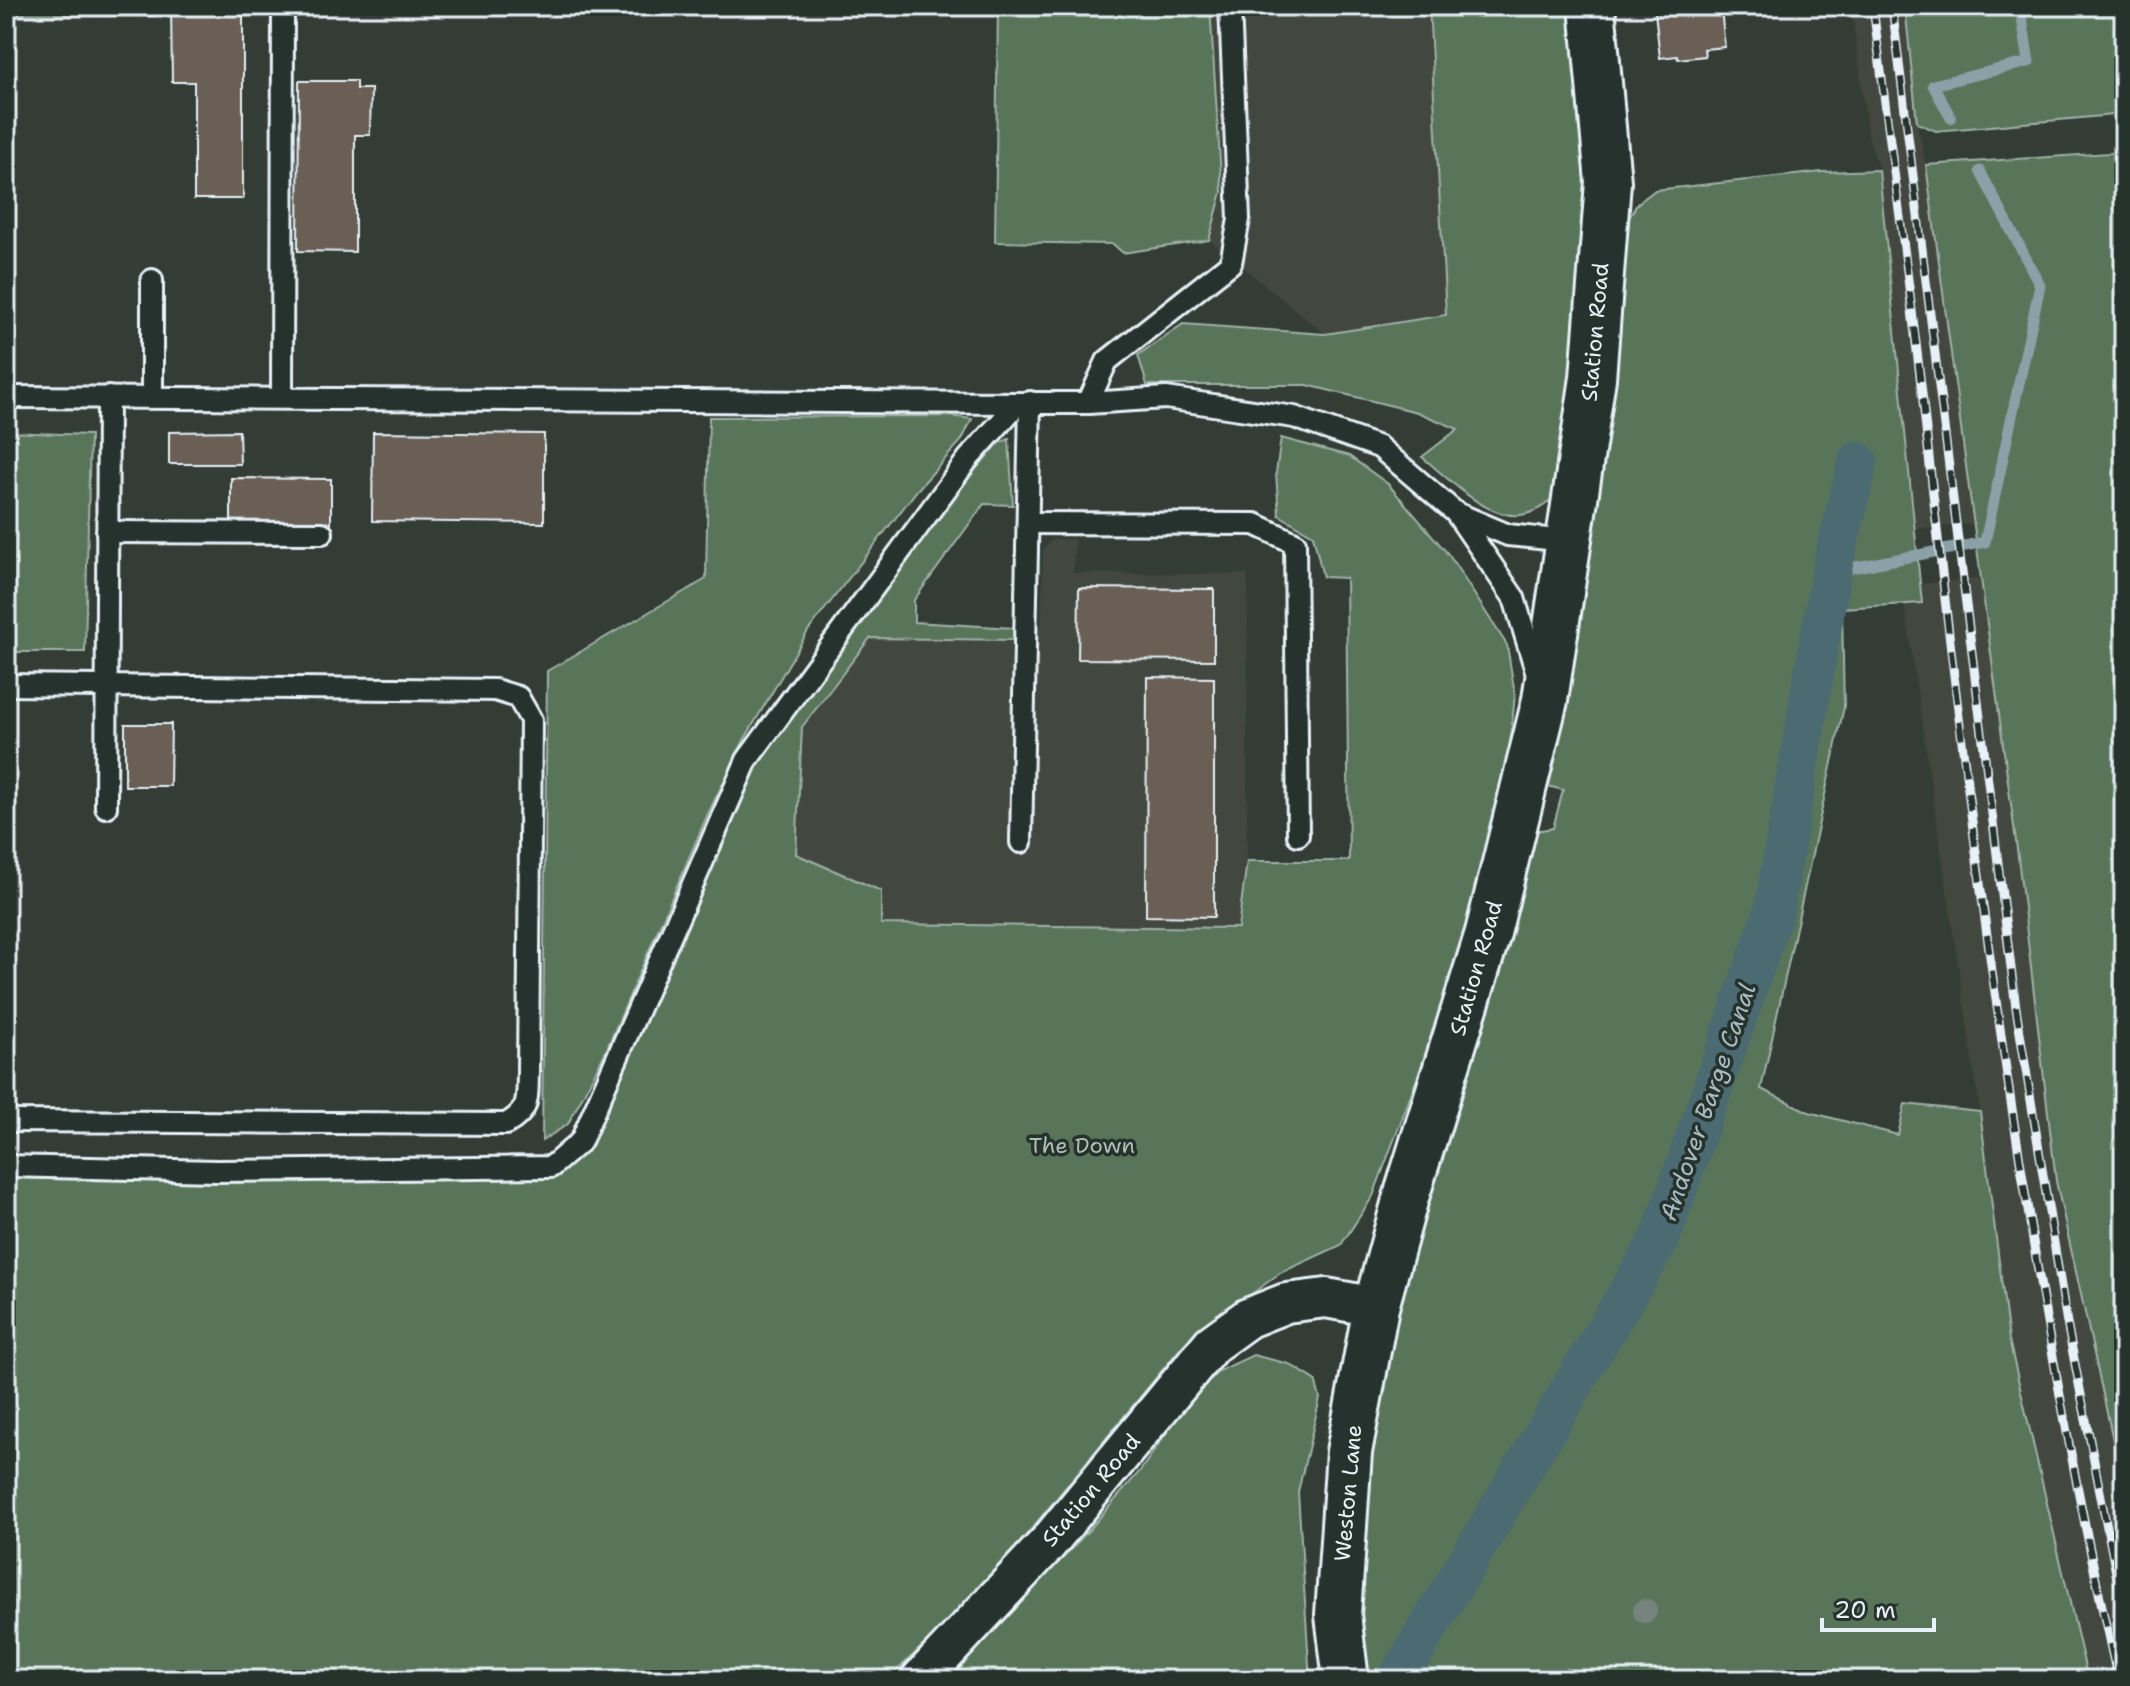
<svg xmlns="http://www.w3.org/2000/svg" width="2130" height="1686" font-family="'Shantell Sans',sans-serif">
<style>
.built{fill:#43463f}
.green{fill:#59745a;stroke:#a0b2a9;stroke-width:2}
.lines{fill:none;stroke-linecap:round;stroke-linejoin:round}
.stream{stroke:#8aa1a8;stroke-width:11}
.canal{stroke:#4b6b72;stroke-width:40}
.building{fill:#695e55;stroke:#e8f1f8;stroke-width:2}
.lane-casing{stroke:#e8f1f8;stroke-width:26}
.street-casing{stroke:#e8f1f8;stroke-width:44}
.secondary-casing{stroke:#e8f1f8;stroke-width:50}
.lane{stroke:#26332d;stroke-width:20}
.street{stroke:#26332d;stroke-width:38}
.secondary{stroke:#26332d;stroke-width:44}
.rail-casing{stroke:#e8f1f8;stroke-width:9}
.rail{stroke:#26332d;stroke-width:6;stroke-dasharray:18;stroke-linecap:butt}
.tree{fill:#77847e}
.labels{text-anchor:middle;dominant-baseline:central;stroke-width:7;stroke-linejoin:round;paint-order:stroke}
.street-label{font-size:22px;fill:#e8f1f8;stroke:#26332d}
.park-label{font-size:22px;fill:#afbfb9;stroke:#26332d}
.water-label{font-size:24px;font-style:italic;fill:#a9bbc2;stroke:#26332d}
</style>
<rect width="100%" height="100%" fill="#333c35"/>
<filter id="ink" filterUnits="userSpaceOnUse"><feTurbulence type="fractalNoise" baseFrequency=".0125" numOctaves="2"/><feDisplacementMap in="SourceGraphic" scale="16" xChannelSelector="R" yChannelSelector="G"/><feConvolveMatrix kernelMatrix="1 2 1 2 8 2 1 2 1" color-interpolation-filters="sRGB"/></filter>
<g filter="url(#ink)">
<g class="built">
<path d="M 1210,6 L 1429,6 L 1446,315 L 1325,334 L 1209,240 L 1222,192 Z"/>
<path d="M 1851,6 L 1905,6 L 1917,123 L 1926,165 L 1974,524 L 1916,529 L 1879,170 L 1868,137 Z"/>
<path d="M 1054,539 L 1075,539 L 1073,573 L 1248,574 L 1247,861 L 1238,928 L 880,924 L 796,854 L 802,727 L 869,638 L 1013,640 L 1014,628 L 1041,628 L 1043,548 Z"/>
<path d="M 1981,578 L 2018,857 L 2056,1181 L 2124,1490 L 2124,1680 L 2088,1680 L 2009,1340 L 1980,1112 L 1904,603 L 1921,603 L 1920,584 Z"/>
</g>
<g class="green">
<path d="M 6,6 L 155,6 L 155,16 L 6,14 Z"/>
<path d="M 998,6 L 1210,6 L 1222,192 L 1209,240 L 1123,253 L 1113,244 L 995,242 Z"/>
<path d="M 1429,6 L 1582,6 L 1594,188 L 1560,490 C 1513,549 1464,491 1422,457 L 1458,429 L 1417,412 L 1307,385 L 1147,385 L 1138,355 L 1183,324 L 1325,334 L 1446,315 Z"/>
<path d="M 1905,6 L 2124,6 L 2124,114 L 1936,131 L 1917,123 Z"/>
<path d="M 2124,152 L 2124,1490 L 2056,1181 L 2018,857 L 1926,165 Z"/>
<path d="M 1879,170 L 1922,603 L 1842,608 L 1844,707 L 1761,1089 L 1809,1112 L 1898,1135 L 1905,1104 L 1980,1112 L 2009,1340 L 2088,1680 L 1360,1680 L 1359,1575 L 1370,1458 L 1399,1289 L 1535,831 L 1553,828 L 1563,790 L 1547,786 L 1551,740 L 1625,225 L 1637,204 L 1655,190 L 1822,172 Z"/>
<path d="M 950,416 L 972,419 L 962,440 L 918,489 L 808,631 L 743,742 L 707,816 L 605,1053 L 568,1124 L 542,1141 L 547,671 L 706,579 L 709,417 Z"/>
<path d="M 6,432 L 90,435 L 85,652 L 6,652 Z"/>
<path d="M 1281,438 L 1349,456 L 1388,484 L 1449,555 L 1507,645 L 1515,694 L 1502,825 L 1467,945 L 1373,1196 L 1341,1245 L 1280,1273 L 1184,1344 L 980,1591 L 887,1680 L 6,1680 L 6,1161 L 552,1167 L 582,1141 L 753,772 L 801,700 L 960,487 L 999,443 L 1009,439 L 1013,505 L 984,504 L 914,600 L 914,622 L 1014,628 L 1014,640 L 870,638 L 802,727 L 796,854 L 881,891 L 881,924 L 1238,928 L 1247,861 L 1349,861 L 1346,578 L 1323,577 L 1313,535 L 1279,515 L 1276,473 Z"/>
<path d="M 1253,1355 L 1289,1364 L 1315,1380 L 1320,1398 L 1298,1492 L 1310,1680 L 947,1680 L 1089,1530 L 1140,1471 L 1188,1402 L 1219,1371 Z"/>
</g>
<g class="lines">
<g class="stream">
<path d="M 1951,118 L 1933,85 L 2029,62 L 2020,6"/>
<path d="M 1831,572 L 1985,542 L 2040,285 L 1980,171"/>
</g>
<path class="canal" d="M 1397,1680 L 1660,1239 L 1774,911 L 1831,572 L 1858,462"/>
</g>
<g class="building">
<path d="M 171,6 L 243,6 L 243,199 L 194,199 L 194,82 L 172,82 Z"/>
<path d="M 1674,6 L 1700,6 L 1701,11 L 1721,9 L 1725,47 L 1704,49 L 1705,56 L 1678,59 L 1677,56 L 1660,58 L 1655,12 L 1674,9 Z"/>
<path d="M 299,81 L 356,81 L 356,89 L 371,89 L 370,135 L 355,135 L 355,252 L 298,251 Z"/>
<path d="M 239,431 L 240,464 L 169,464 L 169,432 Z"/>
<path d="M 373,432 L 544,434 L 544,523 L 372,521 Z"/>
<path d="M 231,478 L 331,479 L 331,527 L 231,527 Z"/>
<path d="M 1079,588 L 1214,589 L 1214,660 L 1078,659 Z"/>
<path d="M 1147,677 L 1214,678 L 1214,917 L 1146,916 Z"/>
<path d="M 125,724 L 171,724 L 170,786 L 125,786 Z"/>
</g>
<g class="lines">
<defs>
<g id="lane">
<path d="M 152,280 L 152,397"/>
<path d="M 6,397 L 1018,403 L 1088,403 L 1166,398 L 1294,417 L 1379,447 L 1456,513 L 1514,598 L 1538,677"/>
<path d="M 282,398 L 283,6"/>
<path d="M 1088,403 L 1107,361 L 1231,263 L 1239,219 L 1230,6"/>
<path d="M 1456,513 L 1508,535 L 1568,541"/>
<path d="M 1028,523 L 1255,524 L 1295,543 L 1298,835"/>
<path d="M 107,532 L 322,533"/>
<path d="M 6,685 L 495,690 L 518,697 L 531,720 L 528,1072 C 527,1098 531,1110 506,1124 L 6,1121"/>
<path d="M 106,807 L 108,397"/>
<path d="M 1021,842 L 1030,402"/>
<path d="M 6,1166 L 217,1171 L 551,1167 L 581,1141 L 747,760 L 968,459 L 1018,403"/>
</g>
<path id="street" d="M 920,1680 L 1048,1543 L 1212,1344 L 1248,1318 L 1286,1303 L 1326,1298 L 1376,1307"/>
<path id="secondary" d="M 1346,1680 L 1338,1615 L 1349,1452 L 1376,1307 L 1406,1197 L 1488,933 L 1545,700 L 1593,378 L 1608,182 L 1592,6"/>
</defs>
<use href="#lane" class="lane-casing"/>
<use href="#street" class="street-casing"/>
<use href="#secondary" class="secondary-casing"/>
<use href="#lane" class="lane"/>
<use href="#street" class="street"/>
<use href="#secondary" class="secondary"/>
<defs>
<g id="rail">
<path d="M 1873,6 C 1889,141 1909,276 1924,411 C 1970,837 2024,1262 2118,1680"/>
<path d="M 1892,6 L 2016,1008 L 2067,1323 L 2124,1614"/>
</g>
</defs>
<use href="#rail" class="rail-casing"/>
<use href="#rail" class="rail"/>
</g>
<circle class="tree" cx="1645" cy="1611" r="12"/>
</g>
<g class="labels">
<g class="street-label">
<text transform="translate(1595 332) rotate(-85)">Station Road</text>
<text transform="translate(1476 968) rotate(-74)">Station Road</text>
<text transform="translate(1091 1490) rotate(-50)">Station Road</text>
<text transform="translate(1348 1493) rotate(-85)">Weston Lane</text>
</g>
<g class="park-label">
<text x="1082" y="1145">The Down</text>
</g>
<g class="water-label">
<text transform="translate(1708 1102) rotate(-71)">Andover Barge Canal</text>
</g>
</g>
<rect width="2130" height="1686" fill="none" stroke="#26332d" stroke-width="32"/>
<rect x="16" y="16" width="2098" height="1654" fill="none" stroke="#e8f1f8" stroke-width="3" filter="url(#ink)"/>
<path d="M1822 1618v12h112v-12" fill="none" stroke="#e8f1f8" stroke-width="4"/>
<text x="1834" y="1618" font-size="24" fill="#e8f1f8" stroke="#26332d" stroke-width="6" paint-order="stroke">20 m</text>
</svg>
